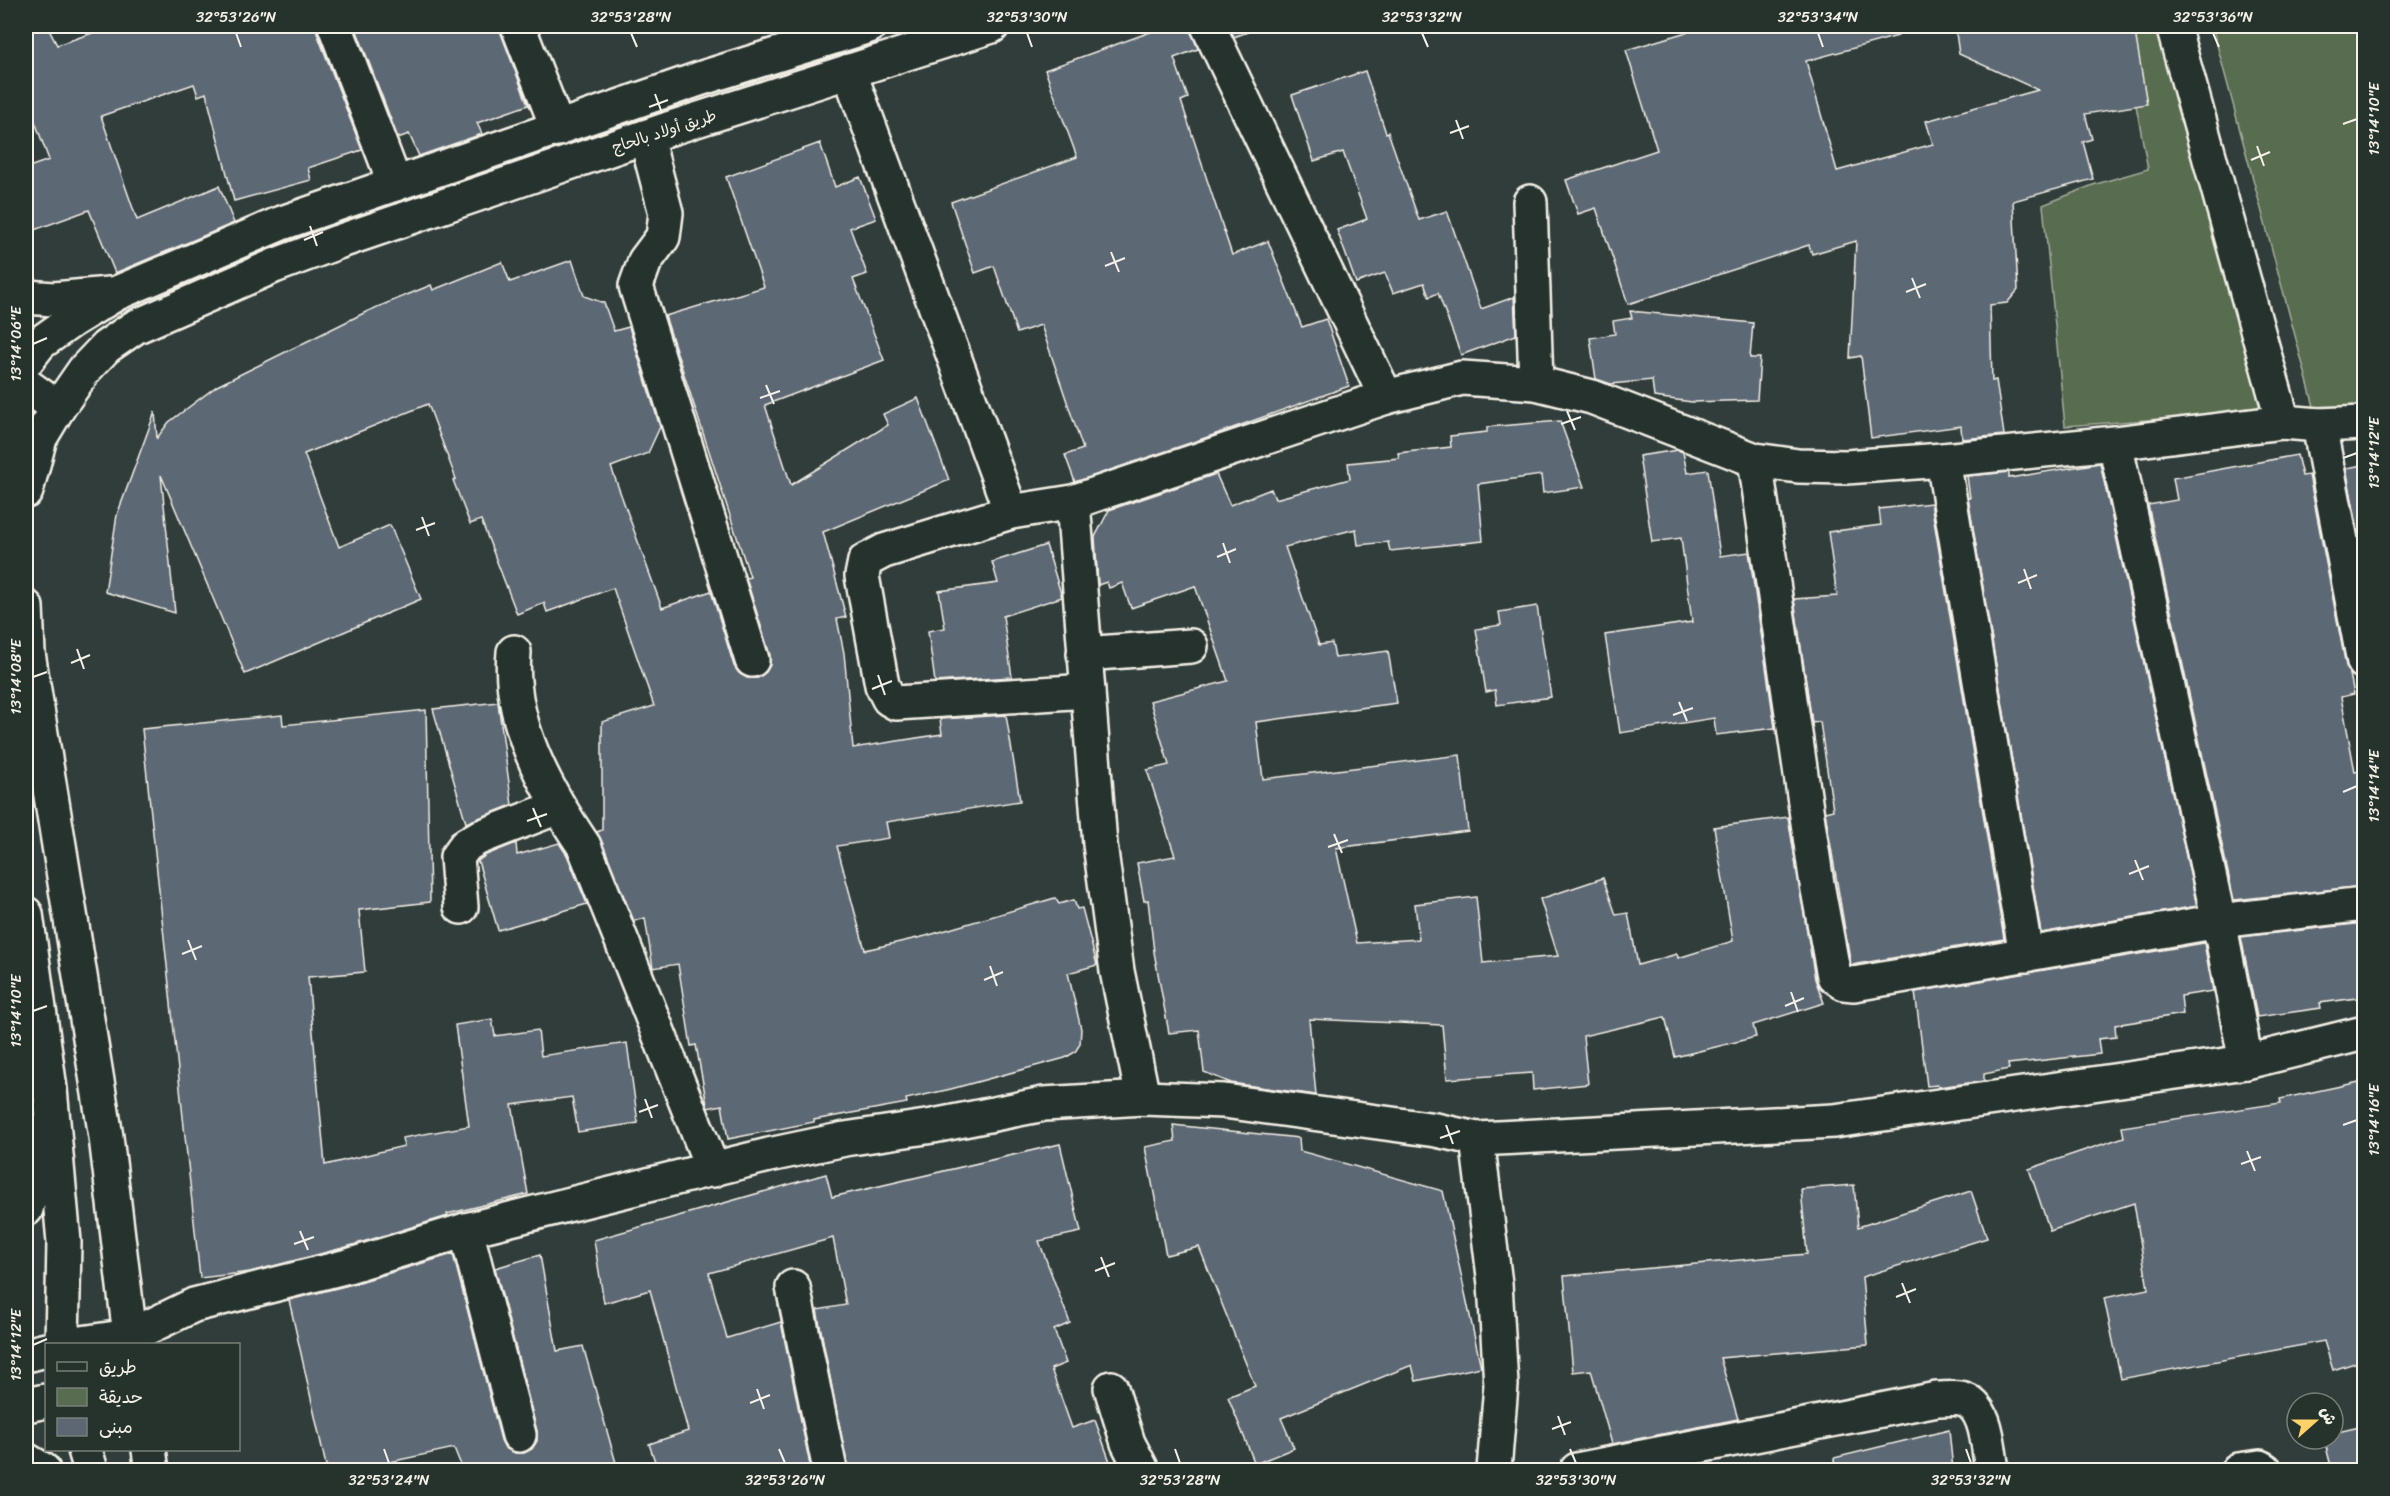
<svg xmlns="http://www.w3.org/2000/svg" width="2390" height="1496" font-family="Sriracha,'Playpen Sans Arabic',sans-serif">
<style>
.green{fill:#586c50;stroke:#a6ae9c;stroke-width:1.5}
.building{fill:#5d6774;stroke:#f4f1e8;stroke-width:1.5}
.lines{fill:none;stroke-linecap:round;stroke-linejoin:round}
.minor-casing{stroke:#f4f1e8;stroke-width:38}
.major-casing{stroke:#f4f1e8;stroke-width:38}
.minor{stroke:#26332d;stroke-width:33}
.major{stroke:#26332d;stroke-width:33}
.ticks{fill:none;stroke:#f4f1e8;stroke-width:2}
.labels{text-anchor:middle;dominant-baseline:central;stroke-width:4.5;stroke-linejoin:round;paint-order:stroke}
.street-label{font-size:16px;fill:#f4f1e8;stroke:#26332d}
.neatline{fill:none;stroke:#f4f1e8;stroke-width:2}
.ticks-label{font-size:15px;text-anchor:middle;fill:#f4f1e8}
</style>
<rect width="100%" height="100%" fill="#313d3b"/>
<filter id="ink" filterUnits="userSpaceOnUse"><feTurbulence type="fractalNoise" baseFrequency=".0167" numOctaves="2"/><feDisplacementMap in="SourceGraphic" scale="12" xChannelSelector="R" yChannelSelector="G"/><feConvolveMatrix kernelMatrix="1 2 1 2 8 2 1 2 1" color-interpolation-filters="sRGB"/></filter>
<g filter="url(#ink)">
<g class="green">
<path d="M 2121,26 L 2160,26 L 2268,411 L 2065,426 L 2043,205 L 2093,185 L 2148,169 Z"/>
<path d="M 2212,26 L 2364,26 L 2364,412 L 2319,425 Z"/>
</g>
<g class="building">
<path d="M 26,26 L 47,26 L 57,45 L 113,26 L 317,26 L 317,33 L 362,150 L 308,168 L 311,180 L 234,201 L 206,93 L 198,96 L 194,84 L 101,116 L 137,220 L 219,186 L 234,223 L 115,273 L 89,210 L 26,233 L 26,168 L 49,160 L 26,97 Z"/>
<path d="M 355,26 L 500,26 L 501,33 L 528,105 L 477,123 L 482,134 L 419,156 L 409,134 L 398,138 Z"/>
<path d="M 1167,26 L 1189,26 L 1198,49 L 1174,58 L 1188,98 L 1181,101 L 1232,255 L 1268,241 L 1302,327 L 1326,319 L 1349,386 L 1202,439 L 1075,482 L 1065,455 L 1083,449 L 1041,325 L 1017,333 L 994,266 L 975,273 L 951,202 L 1077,157 L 1045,70 Z"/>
<path d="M 1229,26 L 1252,26 L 1253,30 L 1234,37 Z"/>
<path d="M 1707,26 L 1897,26 L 1898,36 L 1806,61 L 1837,171 L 1933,144 L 1926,121 L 2038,90 L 1959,54 L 1955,26 L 2134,26 L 2147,104 L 2085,114 L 2092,139 L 2083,142 L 2093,179 L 2013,201 L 2018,290 L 2007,303 L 1990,305 L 1992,381 L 1996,380 L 2004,435 L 1962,439 L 1961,426 L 1871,438 L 1861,356 L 1850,358 L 1856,241 L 1812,254 L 1809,245 L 1628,304 L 1596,208 L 1578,214 L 1566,180 L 1657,150 L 1626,50 Z"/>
<path d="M 1365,71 L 1386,133 L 1388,132 L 1419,220 L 1447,211 L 1481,309 L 1514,297 L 1516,335 L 1461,355 L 1438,293 L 1429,297 L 1424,283 L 1393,293 L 1385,273 L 1356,283 L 1337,230 L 1367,219 L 1343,152 L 1314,161 L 1292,95 Z"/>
<path d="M 820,143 L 835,187 L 860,177 L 876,219 L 850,228 L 867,274 L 853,279 L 884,360 L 765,405 L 791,485 L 888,425 L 883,414 L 918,398 L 949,480 L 823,532 L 846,617 L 837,619 L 844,653 L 853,748 L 942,734 L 940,719 L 1006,715 L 1020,801 L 886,822 L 889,838 L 837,846 L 865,950 L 926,936 L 1055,898 L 1059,904 L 1074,900 L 1077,909 L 1082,908 L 1097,965 L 1068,973 L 1081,1029 L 1080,1044 L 1075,1052 L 1065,1058 L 951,1089 L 906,1099 L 907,1103 L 814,1120 L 814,1122 L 728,1139 L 722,1105 L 708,1108 L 707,1105 L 696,1045 L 691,1046 L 678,964 L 653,968 L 645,918 L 634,921 L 597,832 L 602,830 L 602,722 L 654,706 L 613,588 L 547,612 L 544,603 L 517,614 L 481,520 L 470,524 L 453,480 L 456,479 L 428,404 L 304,454 L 339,547 L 390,525 L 421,599 L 245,674 L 161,475 L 175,613 L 105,592 L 117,515 L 155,412 L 157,438 L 169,422 L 217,386 L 368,311 L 431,285 L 433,290 L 502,262 L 510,282 L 572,260 L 584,296 L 604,303 L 614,331 L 629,327 L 660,427 L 648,453 L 611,467 L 662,608 L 711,591 L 734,666 L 739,673 L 747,678 L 758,678 L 766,672 L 770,665 L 770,655 L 746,578 L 750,577 L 665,316 L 764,287 L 726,177 Z"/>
<path d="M 1630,311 L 1753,323 L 1750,358 L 1760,358 L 1757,400 L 1692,402 L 1654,397 L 1652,380 L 1611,384 L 1596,379 L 1590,338 L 1615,334 L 1613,321 L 1632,318 Z"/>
<path d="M 1560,421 L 1584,487 L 1543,493 L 1541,475 L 1478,484 L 1483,541 L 1390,551 L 1388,542 L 1358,545 L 1356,529 L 1285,547 L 1319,645 L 1332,643 L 1335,658 L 1388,651 L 1397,703 L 1256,722 L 1263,779 L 1460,755 L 1468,831 L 1336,848 L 1357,943 L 1419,939 L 1415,904 L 1476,897 L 1483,963 L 1558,956 L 1540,899 L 1603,878 L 1616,915 L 1628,913 L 1638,965 L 1677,954 L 1678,958 L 1733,941 L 1714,827 L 1788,817 L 1815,979 L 1824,1003 L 1753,1025 L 1756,1037 L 1675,1057 L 1665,1017 L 1583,1036 L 1588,1084 L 1533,1090 L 1532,1073 L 1447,1079 L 1442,1025 L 1309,1019 L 1316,1095 L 1231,1083 L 1204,1072 L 1199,1030 L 1169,1033 L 1154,952 L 1148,900 L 1144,901 L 1137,863 L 1175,856 L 1147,770 L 1169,765 L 1150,701 L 1228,681 L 1195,586 L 1131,608 L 1122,583 L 1109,588 L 1107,582 L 1098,585 L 1095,537 L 1109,510 L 1216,474 L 1230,505 L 1271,489 L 1275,499 L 1350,479 L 1348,463 L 1399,458 L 1398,453 L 1451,447 L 1450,436 L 1487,432 L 1487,427 Z"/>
<path d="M 1678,450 L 1683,452 L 1687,473 L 1708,470 L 1720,556 L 1749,552 L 1775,728 L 1716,735 L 1714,718 L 1620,733 L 1605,635 L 1692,622 L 1681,538 L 1652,542 L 1639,456 Z"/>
<path d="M 2297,455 L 2302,476 L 2309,475 L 2346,666 L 2350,674 L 2354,694 L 2341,697 L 2355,772 L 2358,771 L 2364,803 L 2364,886 L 2234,900 L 2148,505 L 2177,500 L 2173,478 Z"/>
<path d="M 2100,463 L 2197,906 L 2041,933 L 1968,498 L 1970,498 L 1967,476 L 2009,472 L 2009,478 Z"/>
<path d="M 2364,465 L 2364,530 L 2358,531 L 2346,468 Z"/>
<path d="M 1931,503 L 2004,939 L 1851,965 L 1825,812 L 1833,810 L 1820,722 L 1812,723 L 1794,599 L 1837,596 L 1828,532 L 1881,525 L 1879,509 Z"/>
<path d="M 1046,545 L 1062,597 L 1003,616 L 1012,677 L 935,682 L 928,631 L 945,628 L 939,591 L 998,583 L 992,562 Z"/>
<path d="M 1537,606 L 1551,697 L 1497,705 L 1495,690 L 1486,692 L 1476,629 L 1501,625 L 1499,612 Z"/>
<path d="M 498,702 L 512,805 L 466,823 L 433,709 Z"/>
<path d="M 426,710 L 430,902 L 359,910 L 365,972 L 308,977 L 325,1165 L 404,1146 L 402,1138 L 469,1126 L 455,1025 L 492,1019 L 495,1036 L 538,1030 L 541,1056 L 627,1043 L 638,1123 L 578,1132 L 572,1097 L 512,1105 L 528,1194 L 447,1214 L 448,1216 L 343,1248 L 250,1272 L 200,1278 L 142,729 L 282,715 L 283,725 Z"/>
<path d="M 516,843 L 517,855 L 559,843 L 567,855 L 587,904 L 498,930 L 478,861 L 486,855 Z"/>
<path d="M 2364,923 L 2364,997 L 2320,1003 L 2321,1008 L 2257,1017 L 2241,937 Z"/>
<path d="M 2204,943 L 2213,991 L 2181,996 L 2183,1014 L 2115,1025 L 2116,1037 L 2098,1039 L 2100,1054 L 2008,1064 L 2009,1069 L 1984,1074 L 1984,1081 L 1938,1087 L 1937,1085 L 1927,1086 L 1915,992 Z"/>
<path d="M 2364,1081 L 2364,1360 L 2333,1370 L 2324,1341 L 2121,1379 L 2104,1298 L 2148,1289 L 2134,1203 L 2050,1231 L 2029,1169 L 2124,1137 L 2122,1127 L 2281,1103 L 2280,1099 Z"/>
<path d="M 1173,1125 L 1299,1138 L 1300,1151 L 1443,1191 L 1481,1367 L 1416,1381 L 1412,1365 L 1281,1418 L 1294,1448 L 1255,1464 L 1228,1397 L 1255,1386 L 1199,1247 L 1166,1255 L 1145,1147 L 1175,1141 Z"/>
<path d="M 1060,1144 L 1081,1232 L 1039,1241 L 1070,1323 L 1054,1330 L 1066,1363 L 1051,1369 L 1072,1428 L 1095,1420 L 1113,1470 L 848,1470 L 817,1310 L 846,1305 L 833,1238 L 709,1273 L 727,1338 L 781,1322 L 811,1470 L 658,1470 L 649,1444 L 688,1431 L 650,1290 L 604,1303 L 594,1240 L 826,1174 L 832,1197 Z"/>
<path d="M 1854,1185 L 1858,1227 L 1971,1191 L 1987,1238 L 1862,1277 L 1868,1345 L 1720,1358 L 1738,1419 L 1612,1444 L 1591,1370 L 1573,1372 L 1564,1276 L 1807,1254 L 1801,1189 Z"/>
<path d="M 453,1254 L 501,1440 L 505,1448 L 515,1453 L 524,1453 L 532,1449 L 537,1441 L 537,1431 L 495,1268 L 540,1255 L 557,1351 L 583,1346 L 618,1470 L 463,1470 L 454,1448 L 353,1470 L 327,1470 L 289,1300 L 353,1284 Z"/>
<path d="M 2364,1426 L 2364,1470 L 2332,1470 L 2324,1439 L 2333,1439 L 2333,1433 Z"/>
<path d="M 1949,1430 L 1953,1470 L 1835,1470 L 1834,1458 Z"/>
</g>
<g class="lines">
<defs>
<g id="minor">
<path d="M 335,26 L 395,184"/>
<path d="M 518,26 L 558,129"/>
<path d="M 1208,26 L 1386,397"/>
<path d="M 2173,26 L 2283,422"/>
<path d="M 849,71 L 1011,512"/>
<path d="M 646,137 L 666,213 L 663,237 L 645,261 L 636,286 L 752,660"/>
<path d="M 1530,202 L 1536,383"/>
<path d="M 2319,425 L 2364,662"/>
<path d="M 2115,443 L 2219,921 L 2246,1062"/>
<path d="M 1755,460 L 1817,884 L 1834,976 L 1844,983 L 1854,984 L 2219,921 L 2364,904"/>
<path d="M 1943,460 L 2026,955"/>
<path d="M 1073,502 L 1100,844 L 1117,971 L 1143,1098"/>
<path d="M 514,652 C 508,722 546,790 584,846 L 713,1170"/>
<path d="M 1084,654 L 1191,646"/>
<path d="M 1088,691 L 896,703 L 889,699 L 882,685 L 862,576 L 865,561 L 884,551 L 1011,512 L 1073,502 L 1386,397 L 1462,378 L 1536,383 L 1592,397 L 1755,460 L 1798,466 L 1846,467 L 1943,460 L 2115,443 L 2283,422 L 2319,425 L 2364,423"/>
<path d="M 461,907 L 457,857 L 466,845 L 478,838 L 558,807"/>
<path d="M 1477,1139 L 1495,1284 L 1501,1385 L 1494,1470"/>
<path d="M 466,1230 L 519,1435"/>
<path d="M 793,1287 L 830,1470"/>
<path d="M 130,1336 L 194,1305 L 348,1266 L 466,1230 L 769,1155 L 845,1139 L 933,1126 L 1044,1104 L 1143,1098 L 1224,1101 L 1436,1130 L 1477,1139 L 1834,1121 L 2246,1062 L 2364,1033"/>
<path d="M 1111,1388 L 1128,1443 L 1142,1470"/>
<path d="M 1577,1470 L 1937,1399 C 1944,1399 1953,1398 1961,1399 C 1988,1405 1988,1448 1992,1470"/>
<path d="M 2238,1470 L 2260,1467 L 2265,1470"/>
</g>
<g id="major">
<path d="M 26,297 L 54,299 L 109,294"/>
<path d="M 26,361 L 40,343 L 71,321 L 117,293 L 279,224 L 702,78 L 869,26"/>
<path d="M 26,385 L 58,408"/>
<path d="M 26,491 L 40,438 L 58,408 L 85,369 L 106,347 L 135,327 L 274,266 L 338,242 L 668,129 L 992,26"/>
<path d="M 26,607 L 28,653 L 106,1137 L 131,1344"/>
<path d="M 26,914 L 50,1089 L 64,1242 L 62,1344"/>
<path d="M 26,1209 L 33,1185 L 42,1132"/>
<path d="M 74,1344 L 130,1336"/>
<path d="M 26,1355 L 46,1350"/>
<path d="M 26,1405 L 46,1401"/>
<path d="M 85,1450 L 91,1470"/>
<path d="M 149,1450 L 152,1470"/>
<path d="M 26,1460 L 43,1470"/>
</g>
</defs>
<use href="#minor" class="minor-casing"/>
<use href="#major" class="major-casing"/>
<use href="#minor" class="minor"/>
<use href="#major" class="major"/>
</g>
</g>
<path class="ticks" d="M 236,33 L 241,47M 631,33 L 637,47M 1027,33 L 1032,47M 1422,33 L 1428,47M 1818,33 L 1823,47M 2213,33 L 2219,47M 655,94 L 662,113M 649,107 L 668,100M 1456,120 L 1463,139M 2343,124 L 2357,119M 1450,133 L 1469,126M 2257,146 L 2264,166M 2251,160 L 2270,152M 310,226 L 317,246M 304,240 L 323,232M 1111,252 L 1119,272M 1105,266 L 1125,258M 1912,278 L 1920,298M 1906,292 L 1926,284M 33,344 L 47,338M 766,385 L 774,404M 760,398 L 780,391M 1567,411 L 1575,430M 1561,424 L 1581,417M 2343,458 L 2357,453M 422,517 L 429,536M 416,530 L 435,523M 1223,543 L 1230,563M 1217,557 L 1236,549M 2024,569 L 2031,589M 2018,583 L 2037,575M 77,649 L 84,669M 71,663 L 90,655M 878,675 L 885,695M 33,677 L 47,672M 872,689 L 892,681M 1679,702 L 1687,721M 1673,715 L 1693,708M 2343,792 L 2357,786M 533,808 L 541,827M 527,821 L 547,814M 1334,834 L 1342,853M 1328,847 L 1348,840M 2135,860 L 2143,880M 2129,874 L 2149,866M 188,940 L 196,960M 182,954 L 202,946M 990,966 L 997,986M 984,980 L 1003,972M 1791,992 L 1798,1012M 1785,1006 L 1804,998M 33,1011 L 47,1006M 645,1099 L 652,1118M 639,1112 L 658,1105M 1446,1125 L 1453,1144M 2343,1125 L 2357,1120M 1440,1138 L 1460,1131M 2247,1151 L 2255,1171M 2241,1164 L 2261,1157M 300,1231 L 308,1250M 294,1244 L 314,1237M 1101,1257 L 1109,1277M 1095,1271 L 1115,1263M 1902,1283 L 1910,1303M 1896,1297 L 1916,1289M 33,1345 L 47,1339M 757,1389 L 764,1409M 750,1403 L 770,1395M 1558,1416 L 1565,1435M 1552,1429 L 1571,1422M 384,1449 L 389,1463M 779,1449 L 785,1463M 1175,1449 L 1180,1463M 1570,1449 L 1576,1463M 1966,1449 L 1971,1463"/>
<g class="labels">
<g class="street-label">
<text transform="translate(664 131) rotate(-18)">طريق أولاد بالحاج</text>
</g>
</g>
<rect width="2390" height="1496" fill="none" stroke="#26332d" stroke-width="66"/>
<rect x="45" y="1343" width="195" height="108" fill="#26332d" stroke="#787f78" stroke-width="1.5"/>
<rect x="57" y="1362" width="30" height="9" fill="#26332d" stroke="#787f78" stroke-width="1.5"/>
<text x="99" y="1373" font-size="18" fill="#f4f1e8">طريق</text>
<rect x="57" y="1388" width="30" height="18" fill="#586c50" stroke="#787f78" stroke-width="1.5"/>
<text x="99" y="1403" font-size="18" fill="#f4f1e8">حديقة</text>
<rect x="57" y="1418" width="30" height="18" fill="#5d6774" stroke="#787f78" stroke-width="1.5"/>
<text x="99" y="1433" font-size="18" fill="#f4f1e8">مبنى</text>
<g transform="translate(2315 1421) rotate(69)"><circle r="28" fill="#26332d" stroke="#787f78" stroke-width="1.5"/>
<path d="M0-4.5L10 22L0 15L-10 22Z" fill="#ffd166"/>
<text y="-9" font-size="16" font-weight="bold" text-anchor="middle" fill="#f4f1e8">ش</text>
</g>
<rect x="33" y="33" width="2324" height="1430" class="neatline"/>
<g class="ticks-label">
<text x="236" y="22">32°53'26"N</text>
<text x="631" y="22">32°53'28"N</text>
<text x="1027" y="22">32°53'30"N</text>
<text x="1422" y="22">32°53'32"N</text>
<text x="1818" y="22">32°53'34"N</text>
<text x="2213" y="22">32°53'36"N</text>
<text transform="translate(2374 119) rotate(-90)" y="5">13°14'10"E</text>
<text transform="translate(16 344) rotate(-90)" y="5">13°14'06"E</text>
<text transform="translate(2374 453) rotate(-90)" y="5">13°14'12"E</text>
<text transform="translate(16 677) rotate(-90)" y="5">13°14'08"E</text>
<text transform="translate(2374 786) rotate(-90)" y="5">13°14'14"E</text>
<text transform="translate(16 1011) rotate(-90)" y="5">13°14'10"E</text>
<text transform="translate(2374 1120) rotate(-90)" y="5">13°14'16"E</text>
<text transform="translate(16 1345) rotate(-90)" y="5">13°14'12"E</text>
<text x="389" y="1485">32°53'24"N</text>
<text x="785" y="1485">32°53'26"N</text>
<text x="1180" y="1485">32°53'28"N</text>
<text x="1576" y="1485">32°53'30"N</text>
<text x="1971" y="1485">32°53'32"N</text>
</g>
</svg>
